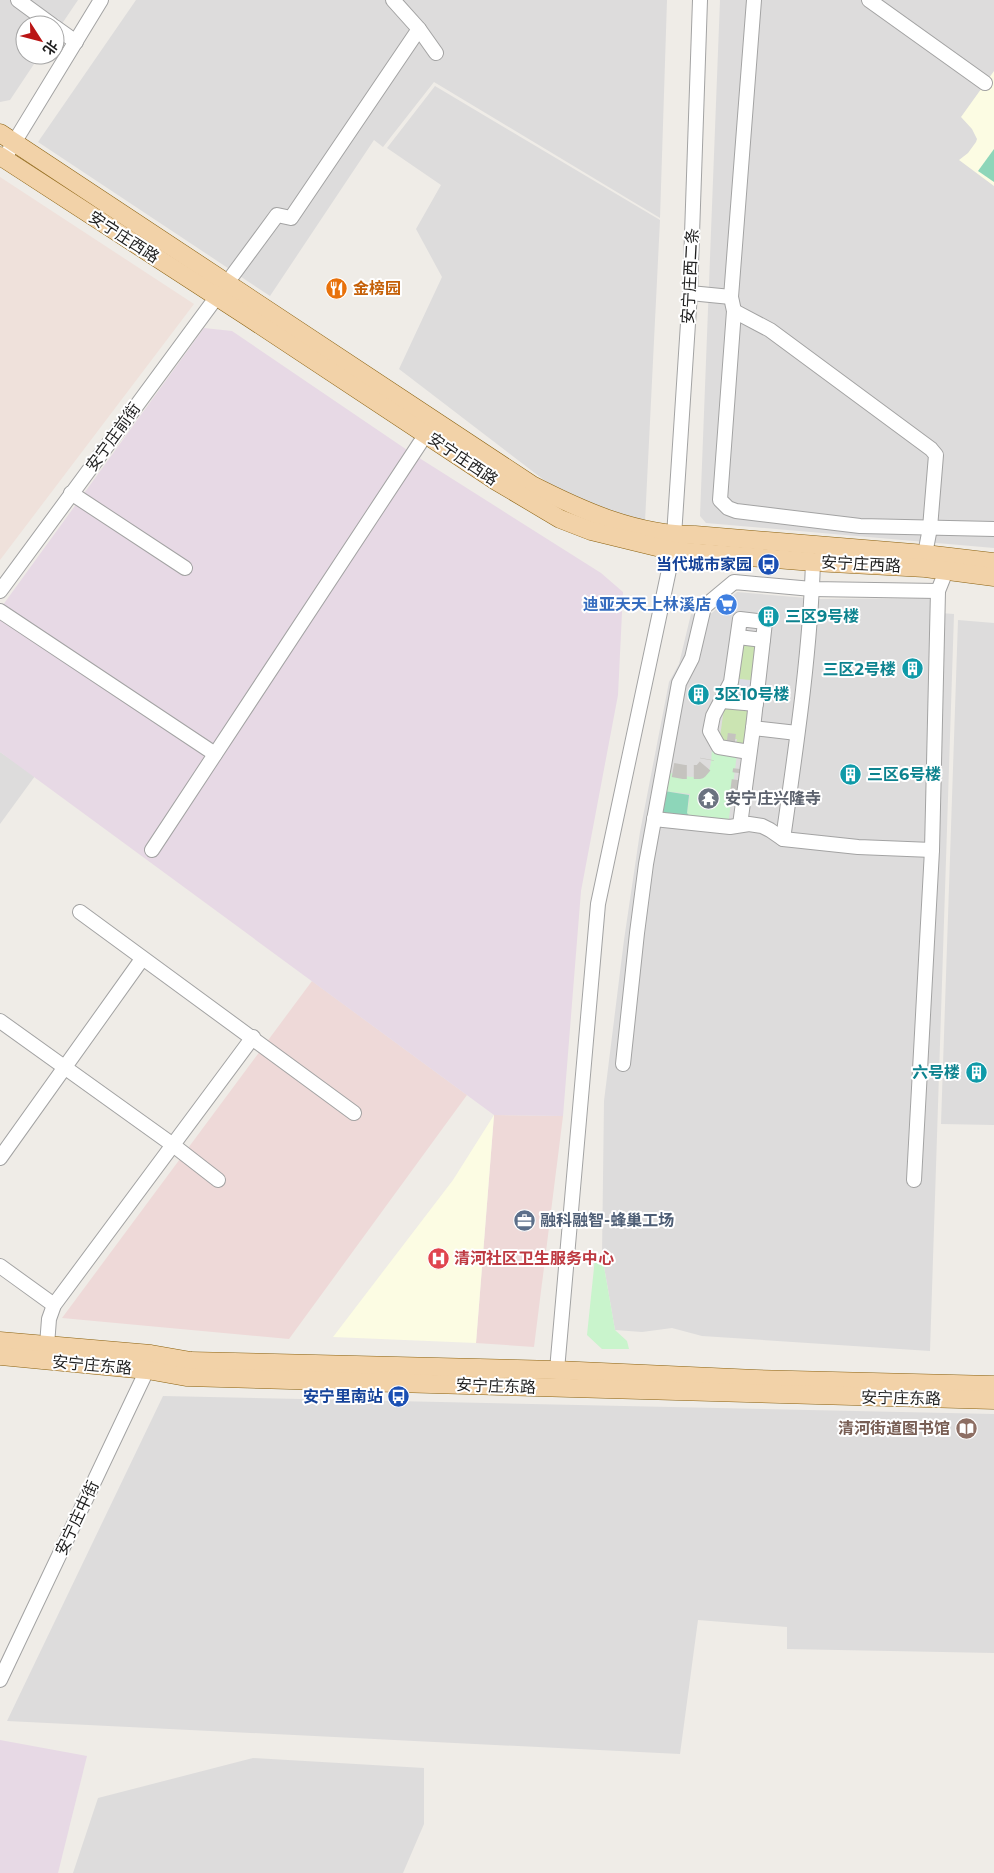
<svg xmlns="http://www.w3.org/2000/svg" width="994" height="1873" font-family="Montserrat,'Noto Sans SC',sans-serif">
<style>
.residential{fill:#dddcdc}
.commercial{fill:#eed9d8}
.industrial{fill:#e7d9e5}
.education{fill:#fcfce3}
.military{fill:#efe1db}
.grass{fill:#cbe4b2}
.park{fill:#c9f4cc}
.pitch{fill:#8dd6b9}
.plaza{fill:#dbdbe5}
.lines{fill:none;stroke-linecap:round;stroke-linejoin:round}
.minor-tunnel{stroke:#c5c3bf;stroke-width:14;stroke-dasharray:14 7;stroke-linecap:butt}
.minor-casing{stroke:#a3a3a3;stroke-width:16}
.major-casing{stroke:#8b6210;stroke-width:19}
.minor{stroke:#fff;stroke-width:14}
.major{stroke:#f2d2a8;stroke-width:18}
.labels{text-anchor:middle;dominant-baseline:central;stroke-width:4;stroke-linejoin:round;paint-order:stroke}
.street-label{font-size:16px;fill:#1f1f1f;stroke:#fff}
.food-label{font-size:16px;font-weight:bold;fill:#c56008;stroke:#fff;text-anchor:start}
.transit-label{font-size:16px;font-weight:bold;fill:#164399;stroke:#fff;text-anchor:end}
.shop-label{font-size:16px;font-weight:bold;fill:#366cbe;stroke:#fff;text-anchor:end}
.culture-label{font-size:16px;font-weight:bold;fill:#0d838f;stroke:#fff;text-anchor:start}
.worship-label{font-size:16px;font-weight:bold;fill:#5b616d;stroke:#fff;text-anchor:start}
.service-label{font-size:16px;font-weight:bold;fill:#4e5e75;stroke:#fff;text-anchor:start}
.health-label{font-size:16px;font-weight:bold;fill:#be3a42;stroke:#fff;text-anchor:start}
.education-label{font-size:16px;font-weight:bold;fill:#785e54;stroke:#fff;text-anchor:end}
</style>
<rect width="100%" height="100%" fill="#efece7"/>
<g class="residential">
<path d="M 0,0 L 78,0 L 55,34 L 55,25 L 25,25 L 25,55 L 40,55 L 10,100 L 0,102 Z"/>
<path d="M 136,0 L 667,0 L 660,218 L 434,82 L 383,147 L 374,140 L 270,296 L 38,142 Z"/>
<path d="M 720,0 L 994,0 L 994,548 L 706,523 L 700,516 Z"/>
<path d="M 435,86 L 660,220 L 645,522 L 574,503 L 399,369 L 442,277 L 416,229 L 441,185 L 387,148 Z"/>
<path d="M 737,592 L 819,599 L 940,598 L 940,613 L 954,614 L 930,1351 L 702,1336 L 672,1328 L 642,1332 L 615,1330 L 602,1255 L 604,1101 L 624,940 L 640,832 L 669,682 L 679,664 L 691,614 L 707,617 Z"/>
<path d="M 958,620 L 994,623 L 994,1125 L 941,1124 Z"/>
<path d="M 0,752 L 35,776 L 0,824 Z"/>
<path d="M 163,1396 L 994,1414 L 994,1653 L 787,1649 L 787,1627 L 698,1620 L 680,1754 L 7,1721 Z"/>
<path d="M 253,1758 L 424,1768 L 424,1824 L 403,1873 L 73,1873 L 98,1798 Z"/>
</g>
<g class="commercial">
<path d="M 312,981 L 467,1095 L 289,1339 L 62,1318 Z"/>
<path d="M 494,1115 L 563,1116 L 534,1347 L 476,1343 Z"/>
</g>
<g class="industrial">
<path d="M 204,328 L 232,331 L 413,454 L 601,573 L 623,592 L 618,695 L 581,891 L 563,1116 L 494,1115 L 0,752 L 0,609 Z"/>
<path d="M 0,1740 L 87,1756 L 58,1873 L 0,1873 Z"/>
</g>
<g class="education">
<path d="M 994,71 L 994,186 L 959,160 L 968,153 L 976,142 L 977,139 L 972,129 L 961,117 Z"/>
<path d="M 494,1115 L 476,1343 L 333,1337 L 453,1180 Z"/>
</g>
<path class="military" d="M 0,177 L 194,304 L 0,560 Z"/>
<g class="grass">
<path d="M 739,638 L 758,641 L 749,700 L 751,680 L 739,679 L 737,697 L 730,695 Z"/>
<path d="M 725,701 L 750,704 L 746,745 L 736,745 L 737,739 L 734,739 L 733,745 L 719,744 Z"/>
</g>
<g class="park">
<path d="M 712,750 L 737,753 L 728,826 L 691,817 L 687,813 L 690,794 L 664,791 L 668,774 L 673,773 L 673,775 L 702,778 C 712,772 711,760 712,750 Z"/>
<path d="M 602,1255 L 615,1330 L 627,1341 L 629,1349 L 602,1349 L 587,1335 L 595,1258 Z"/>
</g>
<g class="pitch">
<path d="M 994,149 L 994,182 L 978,171 Z"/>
<path d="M 664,791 L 689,795 L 687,813 L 691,818 L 661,817 Z"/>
</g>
<path class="plaza" d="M 740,679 L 751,681 L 748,703 L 737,702 Z"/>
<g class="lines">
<g class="minor-tunnel">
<path d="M 727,740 L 735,741"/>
<path d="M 673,770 L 684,772 L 700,772 L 706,765 L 707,759"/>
<path d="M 737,794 L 740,769"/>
</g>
<defs>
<g id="minor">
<path d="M 18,0 L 52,25"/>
<path d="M 393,0 L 419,29 L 436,53"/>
<path d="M 754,0 L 731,297 L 734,311 L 720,500 L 728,508 L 736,511 L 860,526 L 994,529"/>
<path d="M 869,0 L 985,83"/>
<path d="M 55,27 L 76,42"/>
<path d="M 4,159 L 101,0"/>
<path d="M 690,293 L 731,297"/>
<path d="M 734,311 L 770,330 L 931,449 L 936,455 L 930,528 L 925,554 L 925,563"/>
<path d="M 71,493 L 185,568"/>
<path d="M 0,591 L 277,215 L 291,218 L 419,29"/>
<path d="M 0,611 L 215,754"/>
<path d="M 738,637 L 763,640"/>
<path d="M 722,701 L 756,704"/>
<path d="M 749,752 L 719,747 L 710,731 L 713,716 L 731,682 L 740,619 L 765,622 L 753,728 L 797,733"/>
<path d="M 654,819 L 730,827 L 749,824 L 762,826 L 770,830 L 783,839 L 858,847 L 932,850"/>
<path d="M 740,825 L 753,728"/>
<path d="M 783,839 C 796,747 810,655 813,562"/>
<path d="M 152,850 L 426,434"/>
<path d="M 80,912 L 354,1113"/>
<path d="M 0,1021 L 173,1145 L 218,1180"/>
<path d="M 623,1064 L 637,933 L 646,864 L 679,683 L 692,658 L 704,607 L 734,582 L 812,589 L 938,591"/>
<path d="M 0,1158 L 142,959"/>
<path d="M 914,1180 L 932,850 L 938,591 L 946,571"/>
<path d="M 0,1266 L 54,1305"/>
<path d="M 47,1345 L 49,1319 L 54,1305 L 253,1037"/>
<path d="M 557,1370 L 598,904 L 673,551 L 690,293 L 700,0"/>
<path d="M 0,1680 L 147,1370 L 149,1362"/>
</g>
<g id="major">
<path d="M 0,133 L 532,485 C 583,511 636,535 695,535 L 925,554 L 994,562"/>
<path d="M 0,156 L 248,317 L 496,481 L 560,519 L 591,531 L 673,551 L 813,562 L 925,568 L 994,577"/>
<path d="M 0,1341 L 151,1354 L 191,1361 L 557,1370 L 756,1379 L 994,1385"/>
<path d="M 0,1356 L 147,1370 L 186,1377 L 994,1400"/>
</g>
</defs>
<use href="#minor" class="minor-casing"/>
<use href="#major" class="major-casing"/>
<use href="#minor" class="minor"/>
<use href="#major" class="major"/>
</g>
<defs>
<symbol id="restaurant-disc" viewBox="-11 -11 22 22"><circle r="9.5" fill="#e8710a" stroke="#fff"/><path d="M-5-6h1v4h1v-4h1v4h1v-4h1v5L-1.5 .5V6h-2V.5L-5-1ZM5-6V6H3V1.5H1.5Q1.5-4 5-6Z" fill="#fff"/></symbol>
<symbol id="bus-disc" viewBox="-11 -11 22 22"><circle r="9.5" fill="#1a4fb4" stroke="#fff"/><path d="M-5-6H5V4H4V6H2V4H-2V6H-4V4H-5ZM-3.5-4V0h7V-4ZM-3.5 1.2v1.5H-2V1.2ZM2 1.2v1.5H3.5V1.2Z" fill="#fff"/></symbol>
<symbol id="supermarket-disc" viewBox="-11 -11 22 22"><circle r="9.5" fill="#3f7fe0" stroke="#fff"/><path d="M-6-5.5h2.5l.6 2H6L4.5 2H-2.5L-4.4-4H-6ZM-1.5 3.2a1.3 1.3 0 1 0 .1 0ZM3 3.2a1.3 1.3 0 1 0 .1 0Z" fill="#fff"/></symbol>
<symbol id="building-disc" viewBox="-11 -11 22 22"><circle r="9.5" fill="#0f9aa8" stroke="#fff"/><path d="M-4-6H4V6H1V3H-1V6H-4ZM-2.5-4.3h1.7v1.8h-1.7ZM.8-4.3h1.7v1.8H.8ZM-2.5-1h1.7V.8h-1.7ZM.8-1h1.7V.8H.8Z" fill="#fff"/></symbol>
<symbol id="temple-disc" viewBox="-11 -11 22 22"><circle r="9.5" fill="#6b7280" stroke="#fff"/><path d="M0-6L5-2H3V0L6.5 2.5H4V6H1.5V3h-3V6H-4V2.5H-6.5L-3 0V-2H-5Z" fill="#fff"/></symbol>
<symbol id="office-disc" viewBox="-11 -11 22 22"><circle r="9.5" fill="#5c6f8a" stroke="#fff"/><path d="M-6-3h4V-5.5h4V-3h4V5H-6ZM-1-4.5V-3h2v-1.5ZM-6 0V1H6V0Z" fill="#fff"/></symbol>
<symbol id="hospital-disc" viewBox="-11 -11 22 22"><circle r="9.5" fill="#e0444e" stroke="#fff"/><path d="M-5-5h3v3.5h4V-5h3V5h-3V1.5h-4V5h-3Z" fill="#fff"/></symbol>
<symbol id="library-disc" viewBox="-11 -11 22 22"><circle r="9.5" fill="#8d6e63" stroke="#fff"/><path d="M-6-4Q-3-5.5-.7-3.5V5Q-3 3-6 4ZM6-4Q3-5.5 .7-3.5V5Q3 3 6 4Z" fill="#fff"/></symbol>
</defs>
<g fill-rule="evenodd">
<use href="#restaurant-disc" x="324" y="276" width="25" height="25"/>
<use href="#bus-disc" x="756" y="552" width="25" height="25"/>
<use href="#supermarket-disc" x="714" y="592" width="25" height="25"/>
<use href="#building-disc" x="756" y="604" width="25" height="25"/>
<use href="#building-disc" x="900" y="656" width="25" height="25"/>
<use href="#building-disc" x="686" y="682" width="25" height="25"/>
<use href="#building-disc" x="838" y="762" width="25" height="25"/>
<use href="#temple-disc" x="696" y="786" width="25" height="25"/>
<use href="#building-disc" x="964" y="1060" width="25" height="25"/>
<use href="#office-disc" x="512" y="1208" width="25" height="25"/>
<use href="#hospital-disc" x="426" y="1246" width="25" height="25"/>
<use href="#bus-disc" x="386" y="1384" width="25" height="25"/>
<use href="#library-disc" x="954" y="1416" width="25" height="25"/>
</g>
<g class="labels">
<g class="street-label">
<text transform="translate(124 237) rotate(33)">安宁庄西路</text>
<text transform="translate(690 276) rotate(-87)">安宁庄西二条</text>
<text transform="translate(113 437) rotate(-54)">安宁庄前街</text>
<text transform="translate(463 459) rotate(34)">安宁庄西路</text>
<text transform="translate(861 564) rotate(3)">安宁庄西路</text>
<text transform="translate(92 1365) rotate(5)">安宁庄东路</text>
<text transform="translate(496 1386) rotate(2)">安宁庄东路</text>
<text transform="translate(901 1398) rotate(1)">安宁庄东路</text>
<text transform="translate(77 1518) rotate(-65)">安宁庄中街</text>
</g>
<g class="food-label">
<text x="353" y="288">金榜园</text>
</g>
<g class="transit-label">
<text x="752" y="564">当代城市家园</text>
<text x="383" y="1396">安宁里南站</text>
</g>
<g class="shop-label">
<text x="711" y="604">迪亚天天上林溪店</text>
</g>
<g class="culture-label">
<text x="785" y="616">三区9号楼</text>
<text x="896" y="669" text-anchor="end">三区2号楼</text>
<text x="715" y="694">3区10号楼</text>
<text x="867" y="774">三区6号楼</text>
<text x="960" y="1072" text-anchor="end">六号楼</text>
</g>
<g class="worship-label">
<text x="725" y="798">安宁庄兴隆寺</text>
</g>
<g class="service-label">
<text x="540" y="1220">融科融智-蜂巢工场</text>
</g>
<g class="health-label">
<text x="454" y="1258">清河社区卫生服务中心</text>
</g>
<g class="education-label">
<text x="950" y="1428">清河街道图书馆</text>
</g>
</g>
<g transform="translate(40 40) rotate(126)"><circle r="24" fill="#ffffff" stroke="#a5a5a5"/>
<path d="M0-4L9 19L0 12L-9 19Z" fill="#ba1515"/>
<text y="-8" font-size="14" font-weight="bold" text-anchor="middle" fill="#1f1f1f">北</text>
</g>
</svg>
